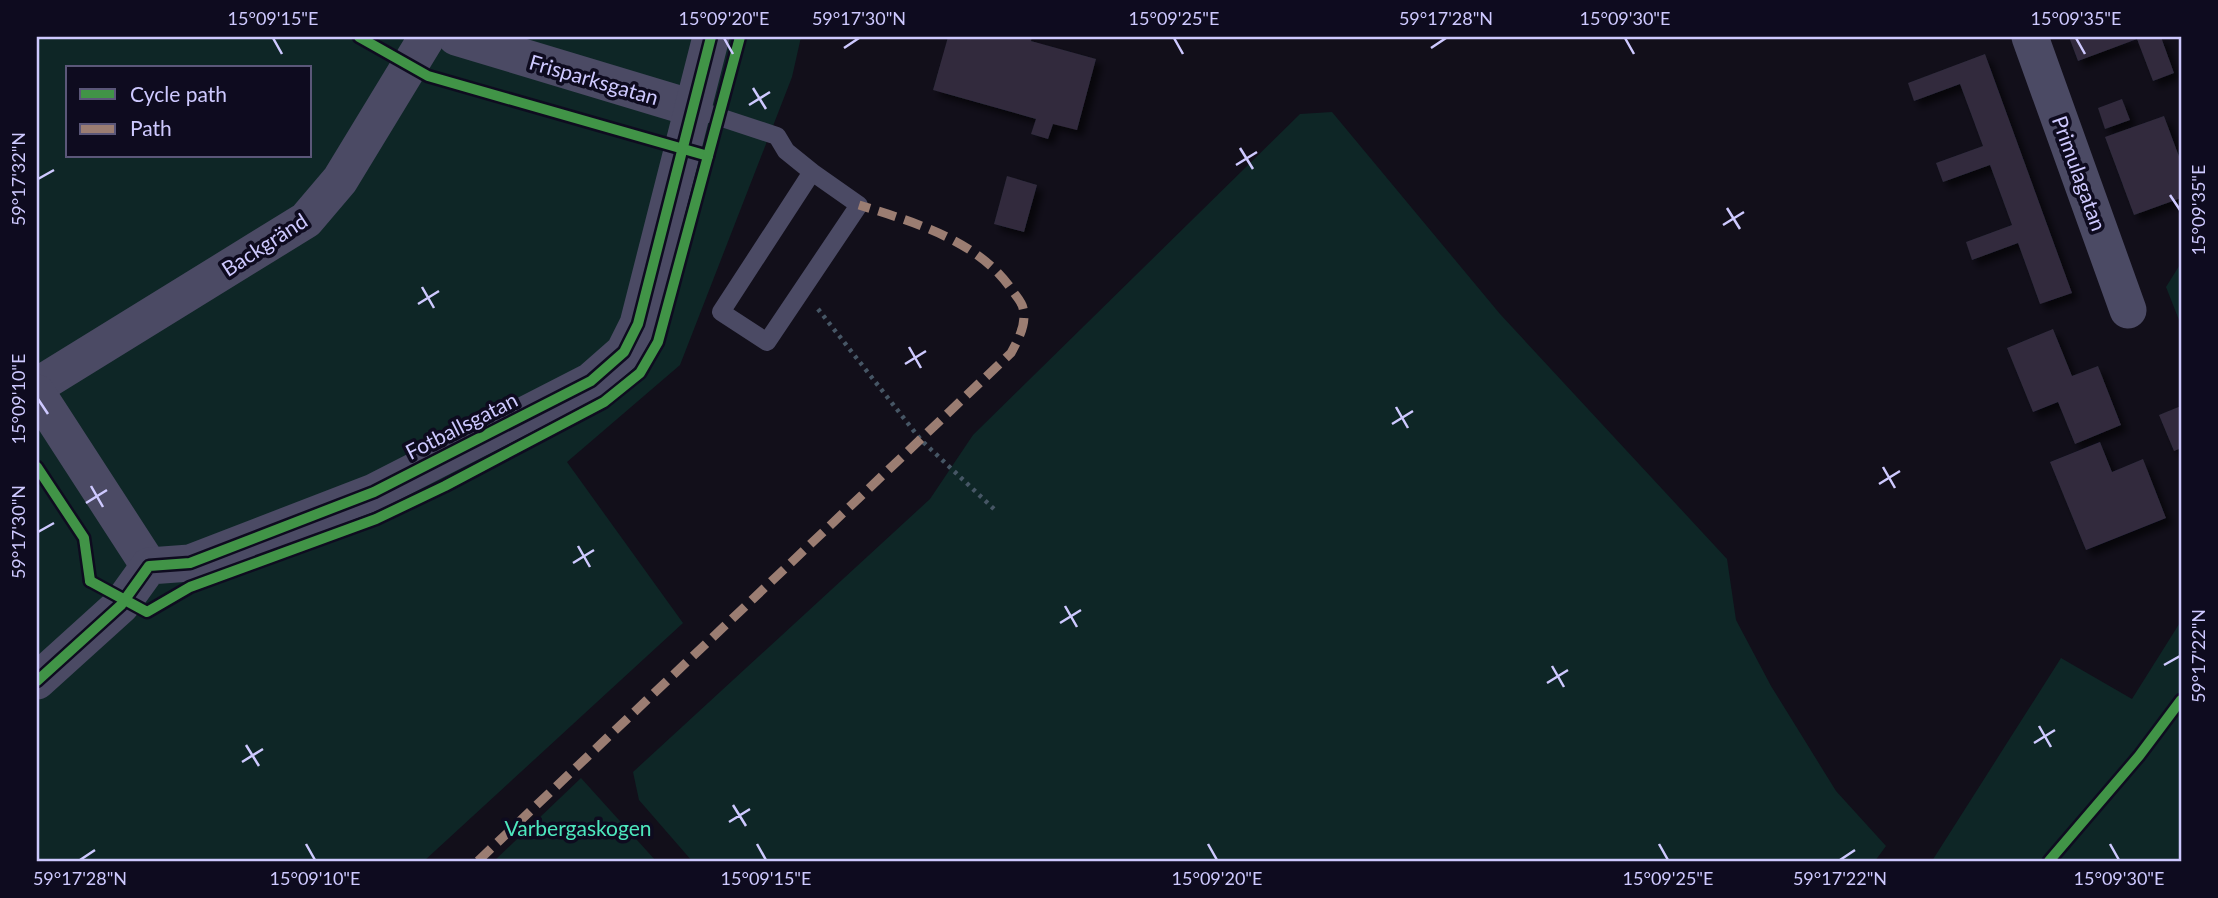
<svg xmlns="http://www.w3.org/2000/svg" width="2218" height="898" font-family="Lato,sans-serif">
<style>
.green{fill:#0e2626;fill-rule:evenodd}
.building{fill:#302c3e;filter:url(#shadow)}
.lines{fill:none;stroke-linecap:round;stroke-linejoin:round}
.path{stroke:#465665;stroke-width:4.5;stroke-dasharray:3.5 5;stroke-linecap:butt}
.lane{stroke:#4b4a64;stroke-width:18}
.street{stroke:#4b4a64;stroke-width:37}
.quiet{stroke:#9b7d72;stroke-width:9;stroke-dasharray:18 9;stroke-linecap:butt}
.cycleway-casing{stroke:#0e0b1f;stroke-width:15}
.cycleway{stroke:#419447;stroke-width:10}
.ticks{fill:none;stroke:#cec9ff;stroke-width:2.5}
.labels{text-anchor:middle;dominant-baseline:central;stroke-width:7;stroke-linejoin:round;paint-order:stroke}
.street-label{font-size:21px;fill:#cec9ff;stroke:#0e0b1f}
.park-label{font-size:21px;fill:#4de7bd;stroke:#0e0b1f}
.neatline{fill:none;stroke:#cec9ff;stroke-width:2.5}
.ticks-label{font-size:18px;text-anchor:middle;fill:#cec9ff}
</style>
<defs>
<filter id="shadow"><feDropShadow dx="6" dy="6" stdDeviation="3.5" flood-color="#0009"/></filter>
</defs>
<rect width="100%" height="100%" fill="#120f1a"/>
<g class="green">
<path d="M 37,37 L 801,37 L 792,77 L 680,365 L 567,462 L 683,623 L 424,861 L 37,861 ZM 68,68 L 310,68 L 310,156 L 68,156 Z"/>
<path d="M 1332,112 L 1500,314 L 1727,559 L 1736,620 L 1771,686 L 1836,791 L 1886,846 L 1875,861 L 692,861 L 639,800 L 633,772 L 930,499 L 973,435 L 1300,114 Z"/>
<path d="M 2181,263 L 2181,325 L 2166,287 Z"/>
<path d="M 2181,621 L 2181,861 L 1932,861 L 2061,658 L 2132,699 Z"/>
<path d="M 581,778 L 656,861 L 494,861 Z"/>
</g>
<g class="building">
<path d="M 948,37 L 1032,37 L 1031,41 L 1096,59 L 1077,130 L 1053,124 L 1048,139 L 1031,134 L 1036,119 L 933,90 Z"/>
<path d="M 2069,37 L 2161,37 L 2174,73 L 2153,81 L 2137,39 L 2078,61 Z"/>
<path d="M 1985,54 L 2072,293 L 2040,304 L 2018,243 L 1972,260 L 1966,242 L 2012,225 L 1990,165 L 1943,182 L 1936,163 L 1983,146 L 1960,84 L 1914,101 L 1908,83 Z"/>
<path d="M 2122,99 L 2130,120 L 2105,129 L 2098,108 Z"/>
<path d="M 2164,116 L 2181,162 L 2181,198 L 2134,215 L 2105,137 Z"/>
<path d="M 1007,176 L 1037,185 L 1024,232 L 994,224 Z"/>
<path d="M 2053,329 L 2072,376 L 2098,366 L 2121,425 L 2075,444 L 2058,402 L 2033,412 L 2007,348 Z"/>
<path d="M 2181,406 L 2181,448 L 2174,451 L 2159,415 Z"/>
<path d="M 2100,442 L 2112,472 L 2143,459 L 2166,518 L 2086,550 L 2050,462 Z"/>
</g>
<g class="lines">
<path class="path" d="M 818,309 L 921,440 L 994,509"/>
<path class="lane" d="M 692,108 L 777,136 L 786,151 L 812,172 L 721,312 L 767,342 L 859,205 L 812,172"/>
<g class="street">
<path d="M 456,37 L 692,108"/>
<path d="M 2030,37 L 2128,310"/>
<path d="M 37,386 L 306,220 L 340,180 L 427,37"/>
<path d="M 37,393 L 149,566"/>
<path d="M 37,681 L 121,605 L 149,566 L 190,563 L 374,492 L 591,381 L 624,352 L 638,324 L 711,37"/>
</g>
<path class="quiet" d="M 478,861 L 1011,353 C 1018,340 1027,324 1023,308 C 1022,302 1015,295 1012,290 C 978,240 913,222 859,205"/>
<defs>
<g id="cycleway">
<path d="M 359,37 L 428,76 L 708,156"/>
<path d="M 37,467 L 84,538 L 90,581"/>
<path d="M 90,581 L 147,612 L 190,587 L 376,519 L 445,486 L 604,402 L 640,373 L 658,342 L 740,37"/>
<path d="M 37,681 L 121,605 L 149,566 L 190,563 L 374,492 L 591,381 L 624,352 L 638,324 L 711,37"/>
<path d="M 2049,861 L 2139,756 L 2181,700"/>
</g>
</defs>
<use href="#cycleway" class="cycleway-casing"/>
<use href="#cycleway" class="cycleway"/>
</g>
<path class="ticks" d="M 273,38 L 282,54M 724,38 L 733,54M 1174,38 L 1183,54M 1625,38 L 1634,54M 2076,38 L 2085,54M 844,48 L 859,38M 1431,48 L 1446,38M 753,88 L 766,109M 749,105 L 770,92M 1240,148 L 1253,169M 1236,165 L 1257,152M 38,179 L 54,170M 2170,195 L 2180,210M 1727,208 L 1740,229M 1723,225 L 1744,212M 422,287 L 434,308M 418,304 L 439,291M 909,347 L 921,368M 905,364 L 926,351M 38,399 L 48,414M 1396,407 L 1408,428M 1392,424 L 1413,411M 1883,467 L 1895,488M 1879,484 L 1900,471M 91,486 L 103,507M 86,503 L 107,490M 38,532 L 54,523M 578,546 L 590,567M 573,563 L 594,550M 1065,606 L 1077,627M 1060,623 L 1081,610M 2164,665 L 2180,656M 1552,666 L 1564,687M 1547,683 L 1568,670M 2039,726 L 2051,747M 2034,743 L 2055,730M 246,745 L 259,766M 242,762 L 263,749M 733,805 L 746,826M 729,822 L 750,809M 306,844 L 315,860M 757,844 L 766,860M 1208,844 L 1217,860M 1659,844 L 1668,860M 2110,844 L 2119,860M 80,860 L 95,850M 1840,860 L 1855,850"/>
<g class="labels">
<g class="street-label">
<text transform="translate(594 79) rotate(16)">Frisparksgatan</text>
<text transform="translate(2080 173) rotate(70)">Primulagatan</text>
<text transform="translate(264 244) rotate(-33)">Backgränd</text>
<text transform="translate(461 425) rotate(-27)">Fotballsgatan</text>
</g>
<g class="park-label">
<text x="578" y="827">Varbergaskogen</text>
</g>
</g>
<rect width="2218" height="898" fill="none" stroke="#0e0b1f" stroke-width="77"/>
<rect x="66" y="66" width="245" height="91" fill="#0e0b1f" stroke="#5b5779" stroke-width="2"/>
<rect x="80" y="89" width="35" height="10" fill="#419447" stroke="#5b5779" stroke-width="2"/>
<text x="130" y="102" font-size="21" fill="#cec9ff">Cycle path</text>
<rect x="80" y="124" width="35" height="10" fill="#9b7d72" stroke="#5b5779" stroke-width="2"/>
<text x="130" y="136" font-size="21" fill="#cec9ff">Path</text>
<rect x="38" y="38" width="2142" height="822" class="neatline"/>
<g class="ticks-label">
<text x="273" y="25">15°09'15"E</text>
<text x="724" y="25">15°09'20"E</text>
<text x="859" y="25">59°17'30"N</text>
<text x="1174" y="25">15°09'25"E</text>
<text x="1446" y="25">59°17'28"N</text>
<text x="1625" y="25">15°09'30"E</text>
<text x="2076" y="25">15°09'35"E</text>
<text transform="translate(19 179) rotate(-90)" y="6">59°17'32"N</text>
<text transform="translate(2199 210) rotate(-90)" y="6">15°09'35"E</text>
<text transform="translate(19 399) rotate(-90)" y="6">15°09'10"E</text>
<text transform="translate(19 532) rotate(-90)" y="6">59°17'30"N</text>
<text transform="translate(2199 656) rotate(-90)" y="6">59°17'22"N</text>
<text x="80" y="885">59°17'28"N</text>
<text x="315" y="885">15°09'10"E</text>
<text x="766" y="885">15°09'15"E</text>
<text x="1217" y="885">15°09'20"E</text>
<text x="1668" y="885">15°09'25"E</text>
<text x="1840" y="885">59°17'22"N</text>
<text x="2119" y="885">15°09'30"E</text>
</g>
</svg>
